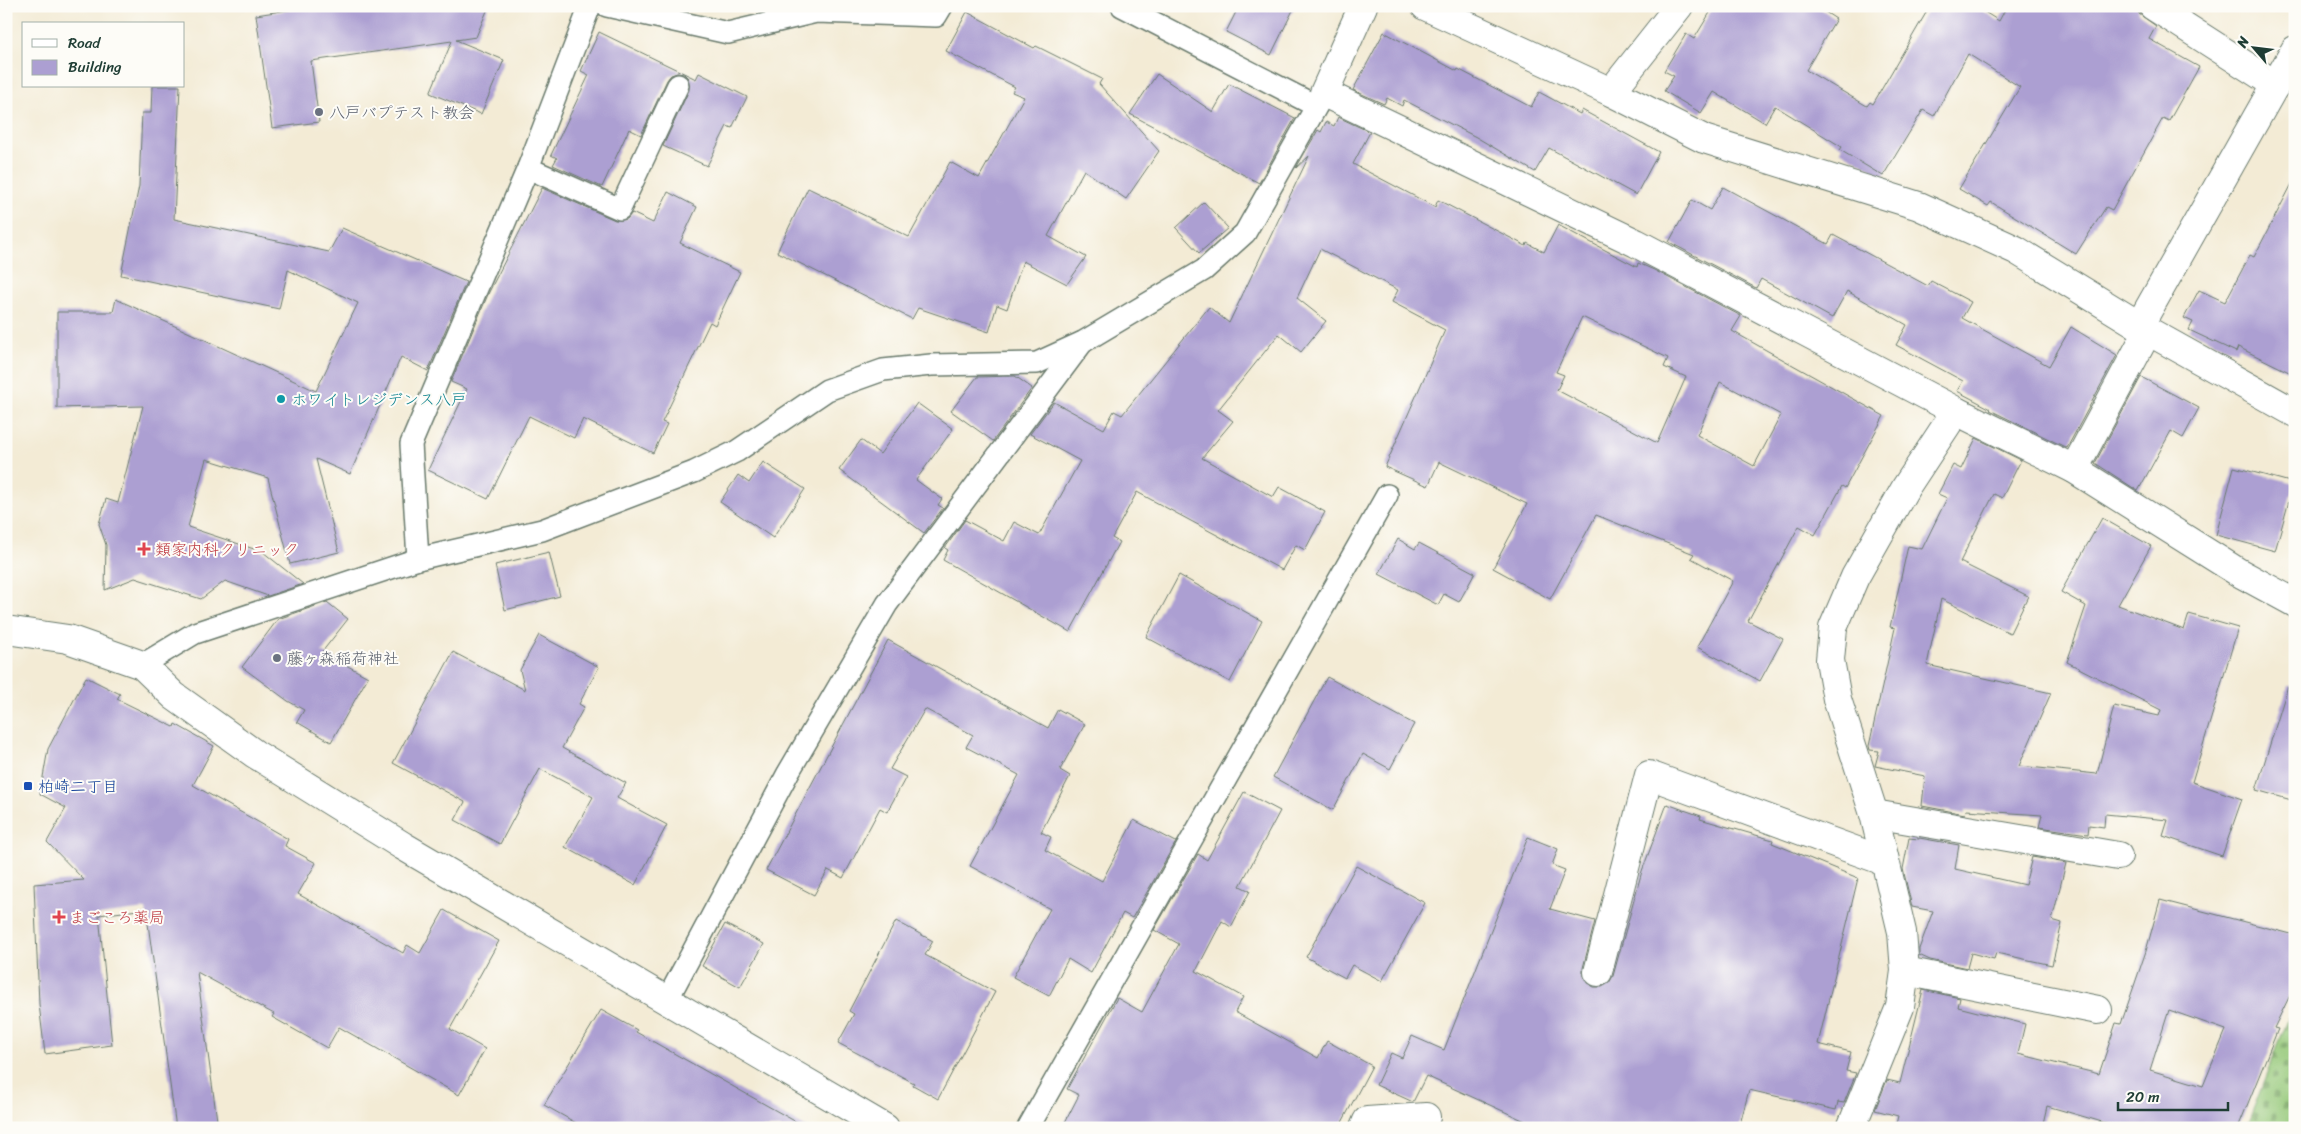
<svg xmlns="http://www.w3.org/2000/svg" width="2301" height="1134" font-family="Sriracha,'Klee One',sans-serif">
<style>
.cemetery{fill:url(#cemetery-stones);stroke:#5a8256}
.building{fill:#ac9fd2;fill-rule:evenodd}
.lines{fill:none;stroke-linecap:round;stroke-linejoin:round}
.lane-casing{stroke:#697a6c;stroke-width:24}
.street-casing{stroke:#697a6c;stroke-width:30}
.lane{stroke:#fff;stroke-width:21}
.street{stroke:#fff;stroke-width:28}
.worship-dot{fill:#6b7280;stroke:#fdfcf7;stroke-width:2}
.culture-dot{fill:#0f9aa8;stroke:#fdfcf7;stroke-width:2}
.health-dot{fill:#e0444e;stroke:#fdfcf7;stroke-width:2}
.transit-dot{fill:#1a4fb4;stroke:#fdfcf7;stroke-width:2}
.labels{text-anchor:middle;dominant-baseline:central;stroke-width:4;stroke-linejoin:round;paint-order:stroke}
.worship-label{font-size:16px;fill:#5b616d;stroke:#fdfcf7;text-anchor:start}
.culture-label{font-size:16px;fill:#0d838f;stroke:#fdfcf7;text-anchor:start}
.health-label{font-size:16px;fill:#be3a42;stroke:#fdfcf7;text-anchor:start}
.transit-label{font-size:16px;fill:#164399;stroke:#fdfcf7;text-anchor:start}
</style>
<defs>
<pattern id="cemetery-stones" width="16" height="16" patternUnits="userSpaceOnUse" patternTransform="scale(1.25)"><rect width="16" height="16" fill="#94c878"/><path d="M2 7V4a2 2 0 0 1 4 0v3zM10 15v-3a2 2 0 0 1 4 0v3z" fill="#78a463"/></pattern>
</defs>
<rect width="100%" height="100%" fill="#fdfcf7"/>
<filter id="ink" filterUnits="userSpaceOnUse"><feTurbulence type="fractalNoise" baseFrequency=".02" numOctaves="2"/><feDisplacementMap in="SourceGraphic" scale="10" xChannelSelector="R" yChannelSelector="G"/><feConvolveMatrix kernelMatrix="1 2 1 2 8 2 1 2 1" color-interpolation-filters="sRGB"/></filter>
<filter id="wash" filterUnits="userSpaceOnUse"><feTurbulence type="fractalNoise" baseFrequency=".0096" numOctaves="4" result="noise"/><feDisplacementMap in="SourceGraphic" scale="20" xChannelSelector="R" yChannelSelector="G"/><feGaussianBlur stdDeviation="1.12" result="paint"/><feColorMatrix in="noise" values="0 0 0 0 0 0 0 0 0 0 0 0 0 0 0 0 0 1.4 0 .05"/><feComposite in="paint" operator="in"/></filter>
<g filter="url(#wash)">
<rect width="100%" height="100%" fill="#f3ebd5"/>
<path class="cemetery" d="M 2295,1003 L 2295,1128 L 2246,1128 L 2292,1008 Z"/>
<g id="blocks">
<g class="building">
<path d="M 314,6 L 489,6 L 476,37 L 456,40 L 504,60 L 481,114 L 430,93 L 452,41 L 311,61 L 319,122 L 272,128 L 256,15 Z"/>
<path d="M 1239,6 L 1295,6 L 1271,55 L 1226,32 Z"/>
<path d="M 1714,6 L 1816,6 L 1836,19 L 1806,70 L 1867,106 L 1870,102 L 1873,104 L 1930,6 L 1975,6 L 1999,21 L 2007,6 L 2138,6 L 2139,14 L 2156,26 L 2149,39 L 2199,67 L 2169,121 L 2163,118 L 2112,210 L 2106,207 L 2076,254 L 1991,202 L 1988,206 L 1959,189 L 2020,87 L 1968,54 L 1934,116 L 1923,110 L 1883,176 L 1840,150 L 1842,147 L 1775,106 L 1765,123 L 1714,92 L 1701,113 L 1664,91 L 1674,76 L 1664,71 L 1686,34 L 1694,39 Z"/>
<path d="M 967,12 L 1034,48 L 1036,46 L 1102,79 L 1099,84 L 1159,151 L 1126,199 L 1084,170 L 1048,236 L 1086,257 L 1067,284 L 1023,261 L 1007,309 L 997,305 L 989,332 L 918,308 L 912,319 L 777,252 L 808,188 L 909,237 L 950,162 L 979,178 L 1024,97 L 1012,92 L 1015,87 L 946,51 Z"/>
<path d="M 599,32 L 696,79 L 699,73 L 747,97 L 732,128 L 727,126 L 707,166 L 663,146 L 689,90 L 688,78 L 684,74 L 677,73 L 671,75 L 667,80 L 641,135 L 629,129 L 602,187 L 553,165 L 557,158 L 551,155 L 589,75 L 581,71 Z"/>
<path d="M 1384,32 L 1457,71 L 1458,69 L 1531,107 L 1539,92 L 1580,114 L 1582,110 L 1659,152 L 1636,195 L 1549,148 L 1535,172 L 1476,137 L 1404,100 L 1402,106 L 1387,98 L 1384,104 L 1353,90 Z"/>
<path d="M 1157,74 L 1213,112 L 1229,84 L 1295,118 L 1259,183 L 1130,114 Z"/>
<path d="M 152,86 L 180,86 L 174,219 L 329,252 L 342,228 L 466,282 L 428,371 L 401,357 L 350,474 L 316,459 L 339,552 L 290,564 L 268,478 L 206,459 L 188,527 L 263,552 L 303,584 L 268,596 L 225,581 L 201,599 L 135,578 L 105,590 L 106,545 L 99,524 L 106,499 L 118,503 L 143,406 L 57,408 L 57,312 L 113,312 L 116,299 L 316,391 L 358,303 L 288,270 L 279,309 L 121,275 L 139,186 L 142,113 L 151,113 Z"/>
<path d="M 1338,117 L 1370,132 L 1353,164 L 1435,207 L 1438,200 L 1526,246 L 1527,243 L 1544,252 L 1558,225 L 1637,267 L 1638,263 L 1654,270 L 1741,316 L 1732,331 L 1884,416 L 1845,488 L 1842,486 L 1815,535 L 1799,526 L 1748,621 L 1783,639 L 1760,681 L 1697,647 L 1733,581 L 1691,558 L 1694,554 L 1596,515 L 1550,599 L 1493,568 L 1527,504 L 1439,462 L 1428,486 L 1385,467 L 1445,330 L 1392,302 L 1398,290 L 1320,249 L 1297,298 L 1326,321 L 1301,352 L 1279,334 L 1218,410 L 1233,421 L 1202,458 L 1273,497 L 1279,487 L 1325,512 L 1305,550 L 1296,545 L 1282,570 L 1137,492 L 1112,538 L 1119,542 L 1070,632 L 943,560 L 948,550 L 945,548 L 965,520 L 1004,541 L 1014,522 L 1039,535 L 1080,461 L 1030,434 L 1054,402 L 1104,429 L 1114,411 L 1122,415 L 1209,307 L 1229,323 L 1309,156 L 1296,168 L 1318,130 L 1321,132 L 1326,122 L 1334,126 ZM 1582,317 L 1668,358 L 1664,367 L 1686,377 L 1657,443 L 1557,390 L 1564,375 L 1556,372 ZM 1720,382 L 1781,415 L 1754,466 L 1697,435 Z"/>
<path d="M 2295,178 L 2295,375 L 2238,347 L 2236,352 L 2189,330 L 2193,322 L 2184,318 L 2199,290 L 2225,302 L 2250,255 L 2254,257 Z"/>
<path d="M 1723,187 L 1828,244 L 1833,235 L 1928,286 L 1931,281 L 1971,302 L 1962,318 L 2049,366 L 2071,327 L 2117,355 L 2067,448 L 1990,410 L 1991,409 L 1957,391 L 1963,381 L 1896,345 L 1907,325 L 1847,291 L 1832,318 L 1761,279 L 1756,288 L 1669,242 L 1692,200 L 1710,210 Z"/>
<path d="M 542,188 L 615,220 L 627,219 L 632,213 L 653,223 L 668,192 L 697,207 L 680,243 L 740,272 L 715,325 L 710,322 L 662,422 L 667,424 L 653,453 L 583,419 L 574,438 L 529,416 L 488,499 L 428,470 L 467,389 L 451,382 L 489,292 Z"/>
<path d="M 1204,202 L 1228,228 L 1199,253 L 1176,228 Z"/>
<path d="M 1015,376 L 1032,388 L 993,441 L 951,411 L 977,377 Z"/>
<path d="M 2141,377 L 2199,408 L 2183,438 L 2171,431 L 2138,491 L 2095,463 Z"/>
<path d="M 917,403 L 953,429 L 916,480 L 942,499 L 938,505 L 943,508 L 924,533 L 839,470 L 861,440 L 880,454 Z"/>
<path d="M 1976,438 L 2021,460 L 2002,498 L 1994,494 L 1960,562 L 2028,596 L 2010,633 L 1941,599 L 1927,665 L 2051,693 L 2019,766 L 2097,774 L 2114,706 L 2159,716 L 2161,710 L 2067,662 L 2086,606 L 2061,592 L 2102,518 L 2151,546 L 2118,605 L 2184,630 L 2189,614 L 2238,628 L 2192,782 L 2242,799 L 2222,856 L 2163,836 L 2168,820 L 2105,814 L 2104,827 L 2089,825 L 2088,834 L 2039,827 L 2042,815 L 1966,810 L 1965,814 L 1922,806 L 1925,776 L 1875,766 L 1879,751 L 1870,750 L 1869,746 L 1895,628 L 1890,627 L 1908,546 L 1922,549 L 1947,498 L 1938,494 L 1953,465 L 1961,469 Z"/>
<path d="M 763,462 L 805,489 L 773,538 L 720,502 L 738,475 L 749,483 Z"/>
<path d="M 2234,467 L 2294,483 L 2275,551 L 2216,535 Z"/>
<path d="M 1398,539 L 1415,549 L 1419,543 L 1475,573 L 1459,602 L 1444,594 L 1438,605 L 1379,574 Z"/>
<path d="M 549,552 L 560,596 L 505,610 L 495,565 Z"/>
<path d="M 1179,575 L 1262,621 L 1230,682 L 1146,637 Z"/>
<path d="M 327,602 L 348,619 L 322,652 L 368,677 L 331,742 L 297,722 L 304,710 L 288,701 L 242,667 L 278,619 Z"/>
<path d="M 539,635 L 599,667 L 579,704 L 584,707 L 562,748 L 626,783 L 617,798 L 667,825 L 635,885 L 565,847 L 593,797 L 540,769 L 500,844 L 455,820 L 465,802 L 393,763 L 453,652 L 525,690 L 520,670 Z"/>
<path d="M 888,640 L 1048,728 L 1058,709 L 1085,724 L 1060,770 L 1070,776 L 1041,832 L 1051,837 L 1045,850 L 1102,881 L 1134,820 L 1176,842 L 1132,918 L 1123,913 L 1091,973 L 1068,959 L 1049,996 L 1013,977 L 1050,909 L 970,866 L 1019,775 L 966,747 L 973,735 L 925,709 L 890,769 L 906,777 L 887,812 L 880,808 L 843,878 L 828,870 L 814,895 L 766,870 Z"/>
<path d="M 86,677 L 120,694 L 117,699 L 174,727 L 175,724 L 214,746 L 193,785 L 288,839 L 285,846 L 316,863 L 298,894 L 403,953 L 407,945 L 420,953 L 444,910 L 499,941 L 450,1029 L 485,1049 L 459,1095 L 339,1027 L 327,1048 L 272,1017 L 274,1014 L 197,972 L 218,1128 L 176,1128 L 146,909 L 99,915 L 112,1045 L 45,1054 L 39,1004 L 34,884 L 84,880 L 47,842 L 66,808 L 40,794 L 48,749 Z"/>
<path d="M 1327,677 L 1414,724 L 1390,769 L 1363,754 L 1333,810 L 1273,777 Z"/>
<path d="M 2288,686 L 2295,687 L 2295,801 L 2256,790 Z"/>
<path d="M 1244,792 L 1280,811 L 1240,886 L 1250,891 L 1231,927 L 1222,921 L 1196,971 L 1243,997 L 1235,1012 L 1318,1058 L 1327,1041 L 1372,1066 L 1339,1128 L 1062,1128 L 1079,1095 L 1067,1089 L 1117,998 L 1142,1012 L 1179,944 L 1154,930 L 1198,854 L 1207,860 Z"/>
<path d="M 1667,804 L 1701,816 L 1700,819 L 1773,840 L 1772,843 L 1858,878 L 1818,1044 L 1851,1052 L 1846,1071 L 1856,1073 L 1844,1103 L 1838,1102 L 1836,1110 L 1749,1090 L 1739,1128 L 1523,1128 L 1525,1121 L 1426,1076 L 1413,1102 L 1376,1085 L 1391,1053 L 1402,1058 L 1412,1036 L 1444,1050 L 1528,837 L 1558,849 L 1552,865 L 1565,870 L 1550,909 L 1595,921 L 1583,968 L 1583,976 L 1587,983 L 1594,987 L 1602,987 L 1609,983 L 1613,976 L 1642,871 Z"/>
<path d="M 1909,838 L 1919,839 L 1919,838 L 1959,845 L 1955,869 L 2025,885 L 2032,857 L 2066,863 L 2052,920 L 2062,923 L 2052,965 L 1996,953 L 1994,959 L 1971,953 L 1967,968 L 1930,960 L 1919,955 L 1919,949 L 1933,911 L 1912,907 L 1903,869 Z"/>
<path d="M 1356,866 L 1425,903 L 1382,981 L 1352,965 L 1345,978 L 1306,957 Z"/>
<path d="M 2160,900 L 2295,935 L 2295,985 L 2274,1028 L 2278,1029 L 2238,1128 L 2123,1128 L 2047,1106 L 2042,1128 L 1895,1128 L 1898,1116 L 1875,1110 L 1887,1080 L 1900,1083 L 1923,990 L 1960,998 L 1958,1007 L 2025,1024 L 2018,1054 L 2099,1074 L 2116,1023 L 2121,1024 L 2146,951 ZM 2169,1010 L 2226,1030 L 2203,1086 L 2150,1070 Z"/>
<path d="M 896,921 L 933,941 L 925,955 L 995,992 L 938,1099 L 913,1085 L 914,1083 L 838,1043 L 854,1014 L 849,1011 Z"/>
<path d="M 725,924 L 764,944 L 740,987 L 702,966 Z"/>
<path d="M 601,1010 L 637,1030 L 636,1032 L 807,1128 L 585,1128 L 544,1105 Z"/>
</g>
</g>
</g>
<g filter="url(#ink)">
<use href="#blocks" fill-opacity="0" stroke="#697a6c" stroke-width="1"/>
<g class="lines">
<defs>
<g id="lane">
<path d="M 607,6 L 728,33 L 816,12 L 936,16 L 942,6"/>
<path d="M 1122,6 L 1316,106"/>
<path d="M 528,168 L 620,209 L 678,85"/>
<path d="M 418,559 L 411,444 L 528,168 L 590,6"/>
<path d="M 142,665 L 195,633 L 418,559 L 542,530 L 694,472 L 737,451 L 827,390 L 883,370 L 931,365 L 1037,363 L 1083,342 L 1204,270 L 1245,233 L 1324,93"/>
<path d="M 667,1000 L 788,773 L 887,604 L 1082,343"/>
<path d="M 1028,1128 L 1387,495"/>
</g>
<g id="street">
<path d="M 1363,6 L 1324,93 L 1636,243 L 1956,411 L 2074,469 L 2238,572 L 2295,603"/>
<path d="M 1425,6 L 1611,92 L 1704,139 L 1919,206 L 2016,250 L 2148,331 L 2295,413"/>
<path d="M 2153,6 L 2276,85"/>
<path d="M 1611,92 L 1679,6"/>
<path d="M 2139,326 L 2295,50"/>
<path d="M 2074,469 L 2148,331"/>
<path d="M 6,630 L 68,639 L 142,665 L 174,696 L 255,754 L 403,846 L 885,1128"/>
<path d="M 1874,814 L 2118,856"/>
<path d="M 1905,971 L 2098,1010"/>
<path d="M 1598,972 L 1649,775 L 1884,861"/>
<path d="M 1364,1128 L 1367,1121 L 1426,1117"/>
<path d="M 1851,1128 L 1900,1007 L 1905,971 L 1902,932 L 1874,814 L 1837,699 L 1830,660 L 1833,628 L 1855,577 L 1906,487 L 1956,411"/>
</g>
</defs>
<use href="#lane" class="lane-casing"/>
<use href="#street" class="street-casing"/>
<use href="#lane" class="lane"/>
<use href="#street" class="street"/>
</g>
</g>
<g class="worship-dot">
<circle cx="319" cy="112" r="5"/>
<circle cx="277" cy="658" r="5"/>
</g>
<circle class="culture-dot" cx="281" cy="399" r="5"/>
<g class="health-dot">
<path d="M141.5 541.5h5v5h5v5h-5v5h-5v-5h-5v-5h5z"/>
<path d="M56.5 909.5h5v5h5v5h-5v5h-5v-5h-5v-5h5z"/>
</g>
<rect class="transit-dot" x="23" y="781" width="10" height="10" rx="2.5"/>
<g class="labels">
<g class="worship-label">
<text x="329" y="112">八戸バプテスト教会</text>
<text x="287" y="658">藤ヶ森稲荷神社</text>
</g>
<g class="culture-label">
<text x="291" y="399">ホワイトレジデンス八戸</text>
</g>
<g class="health-label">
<text x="155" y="549">類家内科クリニック</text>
<text x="69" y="917">まごころ薬局</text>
</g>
<g class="transit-label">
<text x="38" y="786">柏崎二丁目</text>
</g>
</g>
<rect width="2301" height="1134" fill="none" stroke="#fdfcf7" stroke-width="25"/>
<rect x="22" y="22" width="162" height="65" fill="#fdfcf7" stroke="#a4b0a9"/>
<rect x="32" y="39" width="25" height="8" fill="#ffffff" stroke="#a4b0a9"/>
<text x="68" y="48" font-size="15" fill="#1f3d34">Road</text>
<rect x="32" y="60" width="25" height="15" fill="#ac9fd2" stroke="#a4b0a9"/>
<text x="68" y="72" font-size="15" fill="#1f3d34">Building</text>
<g transform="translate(2254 48) rotate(298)" stroke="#fdfcf7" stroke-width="4" paint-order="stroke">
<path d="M0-4L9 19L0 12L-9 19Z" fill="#1f3d34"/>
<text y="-8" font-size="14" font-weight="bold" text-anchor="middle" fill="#1f3d34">N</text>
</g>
<path d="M2118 1102v8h110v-8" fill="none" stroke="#1f3d34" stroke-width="2.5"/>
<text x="2126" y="1102" font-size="15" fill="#1f3d34" stroke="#fdfcf7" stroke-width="4" paint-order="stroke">20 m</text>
</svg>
